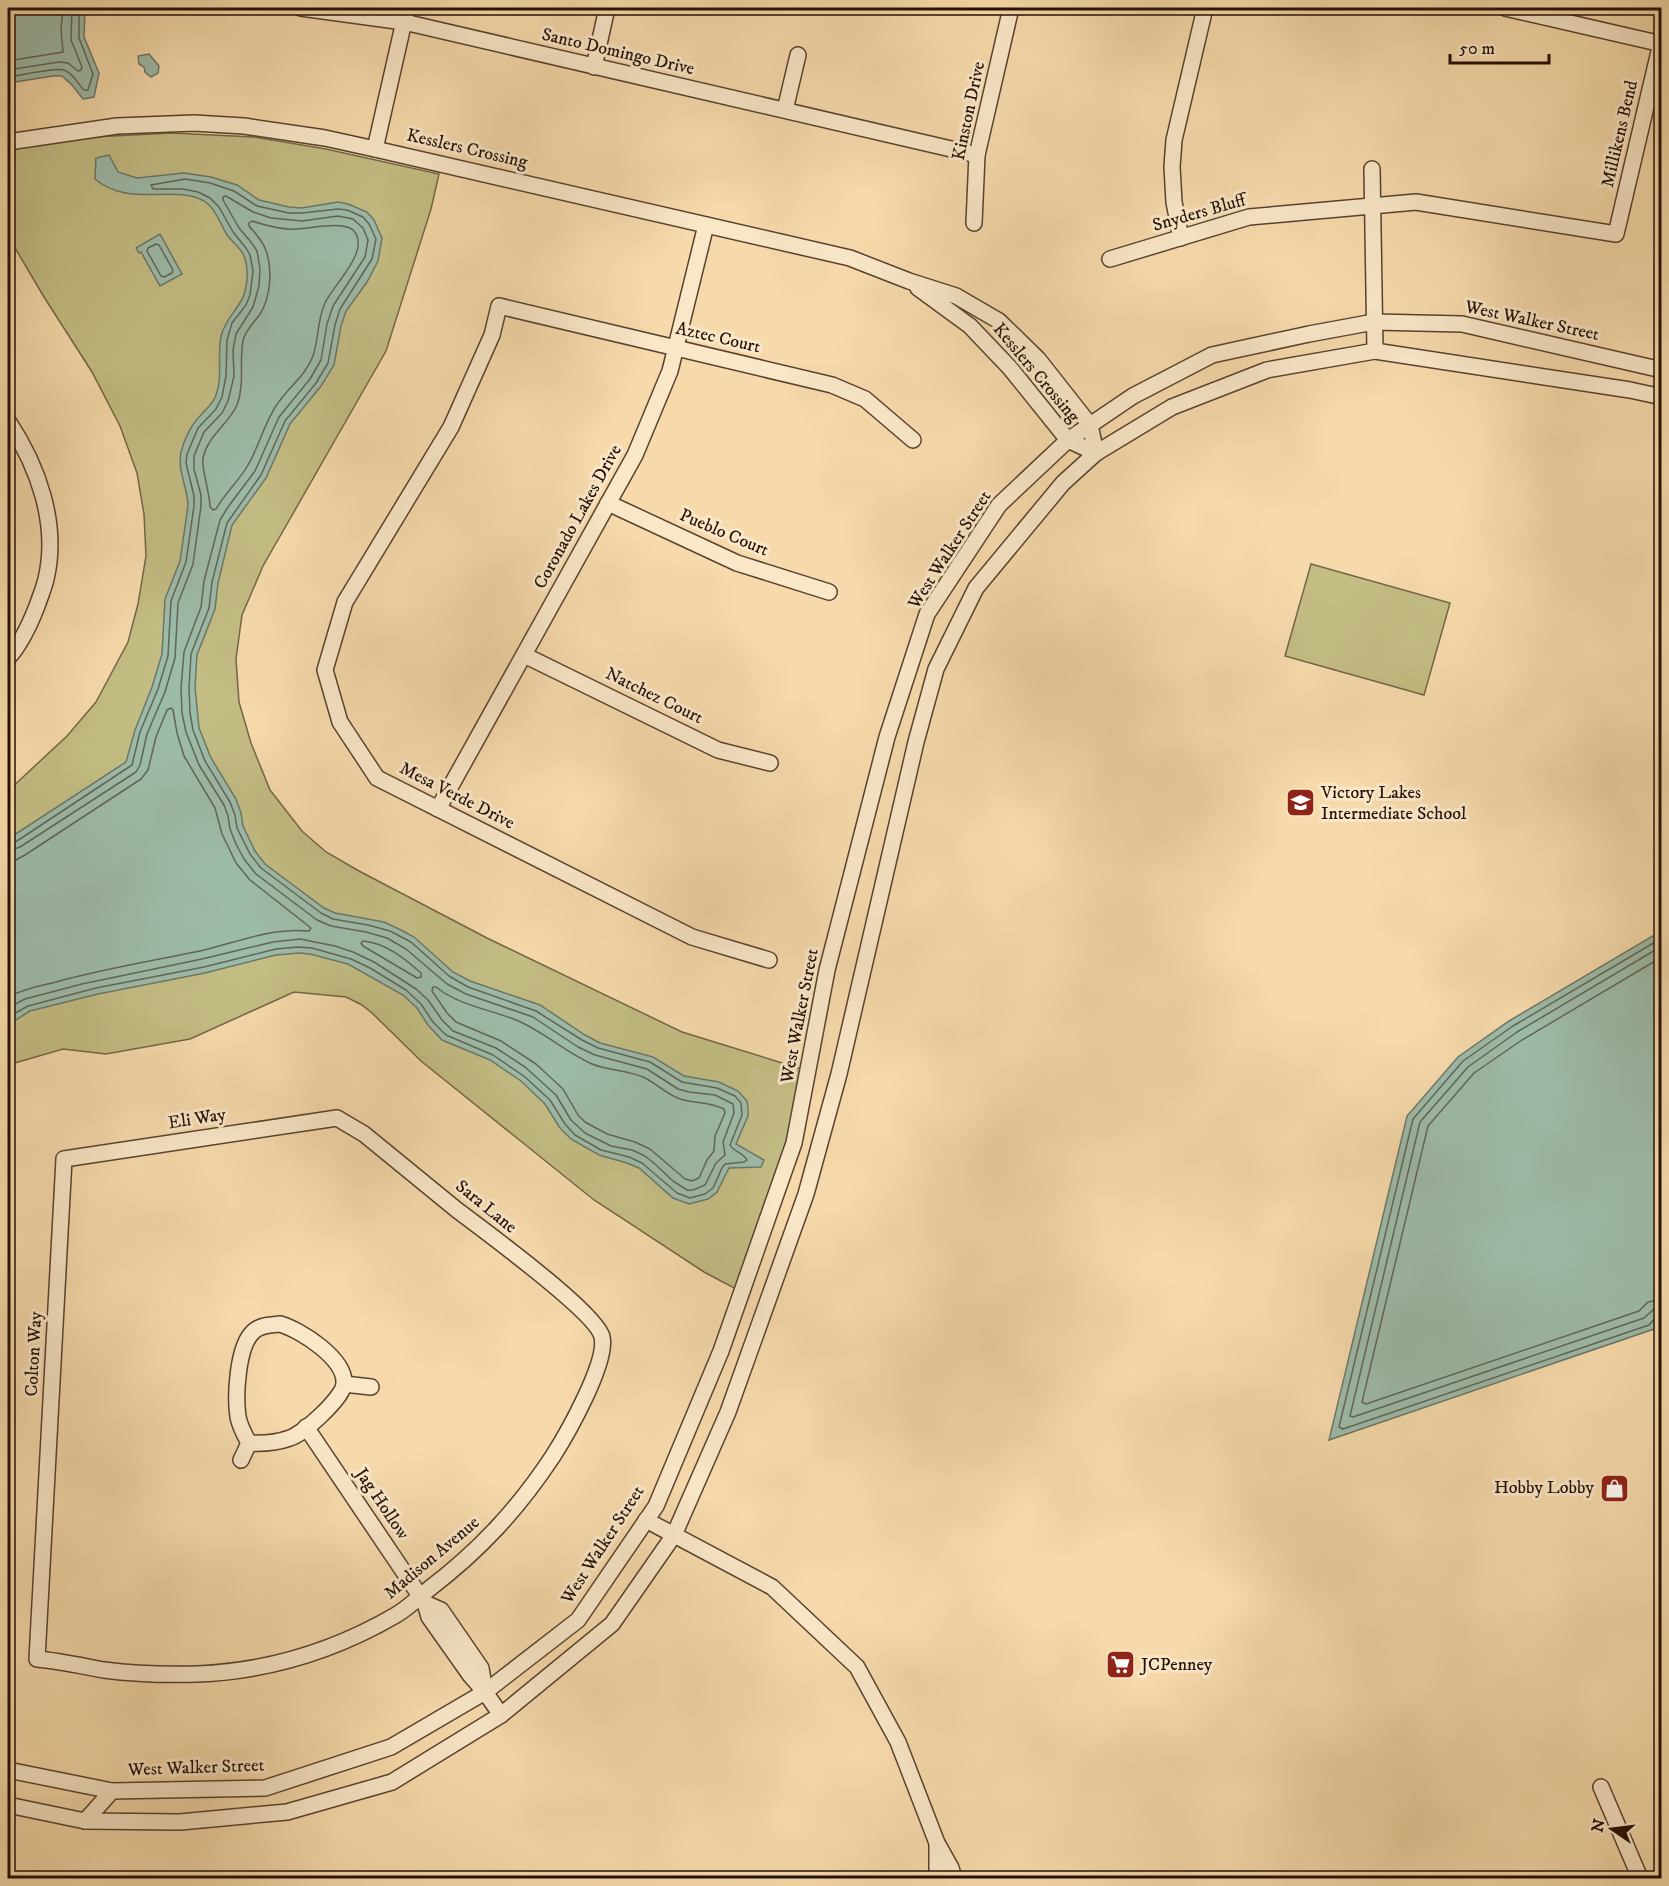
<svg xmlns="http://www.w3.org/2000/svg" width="1669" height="1886" font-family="'IM FELL DW Pica',serif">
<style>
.green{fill:#c3bd84;stroke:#746646;stroke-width:1.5}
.water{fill:#9dbba9;stroke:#6d7768;stroke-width:1.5}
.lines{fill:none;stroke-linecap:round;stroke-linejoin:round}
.shore{stroke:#606658;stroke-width:1.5}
.minor-casing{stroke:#584230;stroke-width:18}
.minor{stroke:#f9e7c8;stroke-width:15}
.labels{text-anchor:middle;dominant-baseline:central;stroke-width:6;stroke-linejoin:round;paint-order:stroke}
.street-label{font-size:18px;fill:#241007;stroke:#f9e7c8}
.poi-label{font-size:18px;fill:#241007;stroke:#f9e7c8;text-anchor:start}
</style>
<rect width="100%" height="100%" fill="#f6daab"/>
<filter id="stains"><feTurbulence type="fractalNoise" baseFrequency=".00333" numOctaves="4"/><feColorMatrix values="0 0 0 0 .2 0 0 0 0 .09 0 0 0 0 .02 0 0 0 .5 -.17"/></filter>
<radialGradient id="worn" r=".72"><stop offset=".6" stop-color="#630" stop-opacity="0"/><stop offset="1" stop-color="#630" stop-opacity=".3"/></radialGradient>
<g class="green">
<path d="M 172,133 L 254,137 L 326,149 L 439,174 L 431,209 L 386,351 L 263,566 L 242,615 L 236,659 L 239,702 L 251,743 L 270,790 L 302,831 L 326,852 L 359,871 L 487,938 L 682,1032 L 805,1070 L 790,1138 L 736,1289 L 704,1272 L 594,1200 L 421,1061 L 372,1013 L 362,1005 L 346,997 L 294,992 L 190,1039 L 106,1054 L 63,1049 L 8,1065 L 8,791 L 67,736 L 96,702 L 128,642 L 138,604 L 146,556 L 144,514 L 137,473 L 120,426 L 92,372 L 44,297 L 8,236 L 8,150 L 73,138 Z"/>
<path d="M 1311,564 L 1450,603 L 1424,695 L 1285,656 Z"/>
</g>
<g class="water">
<path d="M 8,8 L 85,8 L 84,37 L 99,73 L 94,97 L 83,99 L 72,85 L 62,76 L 53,76 L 8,83 Z"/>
<path d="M 149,54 L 159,66 L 158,73 L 151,77 L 145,72 L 144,67 L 139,64 L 138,56 Z"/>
<path d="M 109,155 L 118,172 L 137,178 L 184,173 L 211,177 L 237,185 L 259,200 L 289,207 L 302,208 L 338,202 L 348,204 L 367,212 L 374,220 L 382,238 L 378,261 L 367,282 L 346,311 L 341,326 L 334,365 L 321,386 L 290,424 L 266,478 L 232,525 L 218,583 L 215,609 L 197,655 L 195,687 L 199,728 L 211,758 L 236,799 L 241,813 L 243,826 L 255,851 L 265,864 L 324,908 L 335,913 L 384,922 L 401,930 L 414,937 L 453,972 L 470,981 L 540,1005 L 585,1035 L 600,1043 L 653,1057 L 684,1076 L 719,1082 L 738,1091 L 747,1101 L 748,1108 L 748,1116 L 736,1144 L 764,1160 L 761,1167 L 729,1168 L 717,1192 L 708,1199 L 689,1204 L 673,1198 L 639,1168 L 627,1163 L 599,1155 L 571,1139 L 560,1128 L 545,1104 L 521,1081 L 490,1060 L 442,1040 L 428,1025 L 417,1008 L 403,995 L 348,964 L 310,954 L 299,953 L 276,955 L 205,973 L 98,994 L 30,1011 L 8,1025 L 8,839 L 126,762 L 135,730 L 152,687 L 162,654 L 165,599 L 180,561 L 188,506 C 188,488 177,471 181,452 C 184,440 191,425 200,416 C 206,409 213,404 216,395 C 223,376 217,356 221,336 C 225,321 234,313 241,301 C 248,289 249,269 244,256 C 241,248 232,242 227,235 C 221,225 217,212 208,204 C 182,182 129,209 95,179 L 96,158 Z"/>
<path d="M 160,234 L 182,274 L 160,286 L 141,252 L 139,253 L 136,248 Z"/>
<path d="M 1661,931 L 1661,1319 L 1654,1329 L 1329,1440 L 1407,1116 L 1458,1057 L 1509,1021 Z"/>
</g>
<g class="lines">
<g class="shore">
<path d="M 8,61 L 63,52 L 61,29 L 63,8"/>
<path d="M 8,70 L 59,62 L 68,63 L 78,71 L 81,70 L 82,67 L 71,40 L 72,8"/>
<path d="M 8,77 C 18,76 56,67 64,70 C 73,73 78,84 84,90 L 88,90 L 93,74 L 79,38 L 79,8"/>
<path d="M 252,221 C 264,225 275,228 288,229 C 304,231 343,219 354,231 C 371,251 333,285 325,303 C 317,320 319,338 313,356 C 306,375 289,387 278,403 C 264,422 260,445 248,465 C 239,481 225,493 216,509 L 213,510 L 210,507 C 210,493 201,468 203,458 C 208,435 228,425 237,405 C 245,384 239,363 243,341 C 245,330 254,323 260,314 C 271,297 273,267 265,248 C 261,239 255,233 249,226 L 249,223 Z"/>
<path d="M 156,244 L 159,245 L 173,270 L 172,273 L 164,277 L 161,276 L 147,251 L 148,248 Z"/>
<path d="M 8,844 L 17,841 L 132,765 L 140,732 L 158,689 L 168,656 L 171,601 L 186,562 L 194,506 L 194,496 L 186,463 L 187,454 L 198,428 L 216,409 L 222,397 L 226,376 L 227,340 L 232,323 L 246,305 L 250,295 L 253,271 L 250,255 L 246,248 L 233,232 L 219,207 L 210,198 L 198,192 L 183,189 L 153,189 L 151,185 L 185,179 L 210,183 L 234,191 L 257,206 L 289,213 L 302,213 L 338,209 L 347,210 L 363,217 L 369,224 L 376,239 L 372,259 L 340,309 L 335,325 L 328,363 L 316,383 L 285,421 L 261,475 L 227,523 L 212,582 L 209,608 L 191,654 L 189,688 L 190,713 L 193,730 L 205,761 L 230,802 L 235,815 L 237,828 L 250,854 L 261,868 L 321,913 L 333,919 L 368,925 L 390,931 L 411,942 L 449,976 L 468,987 L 536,1011 L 582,1040 L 598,1048 L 650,1062 L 682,1082 L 717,1088 L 735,1096 L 741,1103 L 742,1115 L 730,1145 C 734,1152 744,1153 747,1160 L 744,1162 L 725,1164 L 722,1168 L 713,1188 L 705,1194 L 690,1198 L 677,1193 L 642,1163 L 629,1157 L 601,1150 L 575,1135 L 565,1124 L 550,1100 L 525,1077 L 493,1055 L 446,1035 L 433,1022 L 421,1004 L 406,990 L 370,968 L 351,959 L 312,948 L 298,947 L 276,949 L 204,967 L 96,988 L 28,1006 L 8,1017"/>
<path d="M 8,851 L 20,847 L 136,772 L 140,765 L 147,734 L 165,692 L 175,658 L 178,603 L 193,564 L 201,506 L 201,495 L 194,469 L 194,456 L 204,432 L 222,413 L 228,401 L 234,376 L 233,350 L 236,334 L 253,307 L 259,286 L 260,269 L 257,251 L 251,242 L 239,228 L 223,200 L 223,197 L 226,196 L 253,212 L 271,218 L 302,221 L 338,216 L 353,219 L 363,228 L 368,240 L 365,257 L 333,306 L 327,324 L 321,360 L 310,379 L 279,417 L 255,471 L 228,507 L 220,520 L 204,581 L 201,607 L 184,652 L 181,688 L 182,713 L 186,732 L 199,765 L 224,805 L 228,816 L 230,829 L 236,844 L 244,859 L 256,874 L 317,920 L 331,926 L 366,932 L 387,938 L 406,949 L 447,984 L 466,994 L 533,1017 L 578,1047 L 595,1055 L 647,1069 L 678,1089 L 689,1092 L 715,1095 L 733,1104 L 734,1113 L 723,1142 L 725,1155 L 716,1163 L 705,1185 L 693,1190 L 687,1190 L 673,1181 L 655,1164 L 645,1156 L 632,1150 L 611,1146 L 585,1133 L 571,1120 L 556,1095 L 525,1067 L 496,1048 L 453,1031 L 442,1020 L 428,1000 L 416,989 L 374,962 L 353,952 L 335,946 L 300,939 L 273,942 L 202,959 L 82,984 L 25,999 L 8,1008"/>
<path d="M 8,860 L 16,860 L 25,855 L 141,779 L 148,770 L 156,737 L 167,710 L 171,708 L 173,710 L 177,733 L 184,756 L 215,808 L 222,834 L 236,863 L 250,880 L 311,928 L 309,931 C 272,927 235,943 200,951 C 152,961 103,969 56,982 C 39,986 23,989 8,997"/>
<path d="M 1662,938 L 1513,1026 L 1463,1061 L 1413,1119 L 1339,1427 L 1343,1429 L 1649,1325 L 1656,1317 L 1662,1316"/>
<path d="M 363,941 C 386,943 404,958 421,973 L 421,977 L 417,978 L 363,946 L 361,943 Z"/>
<path d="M 1662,946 L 1517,1032 L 1468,1067 L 1420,1122 L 1350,1416 L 1353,1417 L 1644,1318 L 1653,1310 L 1662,1308"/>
<path d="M 1662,957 L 1522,1040 L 1474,1073 L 1428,1126 L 1362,1402 L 1366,1404 L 1639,1311 L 1648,1302 L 1662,1299"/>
<path d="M 433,987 L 436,987 C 460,1006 489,1009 516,1020 C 543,1031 565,1052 592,1064 C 609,1071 628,1070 645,1078 C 657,1084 666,1094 680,1099 C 697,1104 707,1101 724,1109 L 725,1113 L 715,1136 L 714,1151 L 707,1160 L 699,1178 L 692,1181 L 685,1179 L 650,1149 L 635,1142 L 607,1134 L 585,1122 L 578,1115 L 563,1089 L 536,1064 L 501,1041 L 456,1022 L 447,1013 L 432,991 Z"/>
</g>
<defs>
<g id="minor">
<path d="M 301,8 L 404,22 L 977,155"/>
<path d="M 1505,8 L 1662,44"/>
<path d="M 594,67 L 607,8"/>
<path d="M 785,110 L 798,55"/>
<path d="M 8,142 L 117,126 L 194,123 L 244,126 L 325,138 L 375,149 L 850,258 L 909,281 L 956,296 L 999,321 L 1038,359 L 1090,425 L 1096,453"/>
<path d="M 375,149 L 407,8"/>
<path d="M 1372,169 L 1375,351"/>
<path d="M 974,223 L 977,155 L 1011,8"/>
<path d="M 1181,238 L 1174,202 L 1172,167 L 1174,140 L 1205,8"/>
<path d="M 1110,259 L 1249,217 L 1416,202 L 1616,234 L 1661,43"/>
<path d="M 918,288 L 970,326 L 1010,368 L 1068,440 L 1096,453"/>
<path d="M 8,421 C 38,466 59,524 46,579 C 44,588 40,597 37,606 C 30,624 21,644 8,658"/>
<path d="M 608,503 L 737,563 L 829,592"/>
<path d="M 524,655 L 718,750 L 770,763"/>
<path d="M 438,809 L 635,455 L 670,371 L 706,225"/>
<path d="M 769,960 L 692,937 L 377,778 L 340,722 L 325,670 L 345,602 L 451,427 L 492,335 L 499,306 L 832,385 L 865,399 L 913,440"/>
<path d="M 337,1118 L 364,1134 C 395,1159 426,1185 457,1210 C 482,1229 597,1313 602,1337 C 608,1362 567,1434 553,1456 C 518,1509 480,1550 429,1589 C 418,1598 408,1608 396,1615 C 336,1650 268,1671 198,1674 C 167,1675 135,1674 104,1670 C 82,1666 60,1661 37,1659 L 64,1159 Z"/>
<path d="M 280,1324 C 301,1330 346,1359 344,1384 C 343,1398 303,1434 290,1438 C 276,1443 264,1444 249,1443 C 244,1434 240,1427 238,1417 C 235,1397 237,1345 254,1331 C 261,1325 271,1325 280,1324 Z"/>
<path d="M 344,1384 L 371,1387"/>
<path d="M 306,1427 L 420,1596 L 425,1603 L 429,1617 L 470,1675 L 485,1692 L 501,1715"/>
<path d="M 241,1460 L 249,1443"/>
<path d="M 646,1520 L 772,1587 L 857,1667 L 898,1742 L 937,1843 L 951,1868 L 954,1878"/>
<path d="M 425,1603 L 441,1610 L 481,1668 L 485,1692"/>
<path d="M 8,1770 L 112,1791 L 265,1788 L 391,1747 L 485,1692 L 578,1620 L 656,1506 L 721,1351 L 794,1143 L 827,970 L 887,737 L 927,614 L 999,505 L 1068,440 L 1133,396 L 1212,355 L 1309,334 L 1374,322 L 1462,324 L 1662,370"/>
<path d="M 1601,1787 L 1640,1878"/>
<path d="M 8,1805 L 85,1821 L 180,1822 L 287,1812 L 392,1782 L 501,1715 L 612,1624 L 674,1535 L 728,1412 L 806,1194 L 839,1074 L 916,742 L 936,669 L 976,588 L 1063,483 L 1096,453 L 1172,407 L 1267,370 L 1375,351 L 1630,390 L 1662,397"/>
<path d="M 85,1821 L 112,1791"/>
<path d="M 937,1843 L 937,1878"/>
</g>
</defs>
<use href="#minor" class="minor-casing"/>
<use href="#minor" class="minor"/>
</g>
<defs>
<symbol id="school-square" viewBox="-11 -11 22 22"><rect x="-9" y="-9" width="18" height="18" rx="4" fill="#8f2418" stroke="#f9e7c8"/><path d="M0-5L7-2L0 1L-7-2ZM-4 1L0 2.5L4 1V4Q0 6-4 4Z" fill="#fff"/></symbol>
<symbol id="shop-square" viewBox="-11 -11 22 22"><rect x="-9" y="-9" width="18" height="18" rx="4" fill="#8f2418" stroke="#f9e7c8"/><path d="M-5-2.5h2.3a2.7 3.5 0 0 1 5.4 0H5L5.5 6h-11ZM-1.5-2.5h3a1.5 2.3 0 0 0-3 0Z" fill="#fff"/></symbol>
<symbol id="supermarket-square" viewBox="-11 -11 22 22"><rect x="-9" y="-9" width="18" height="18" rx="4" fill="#8f2418" stroke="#f9e7c8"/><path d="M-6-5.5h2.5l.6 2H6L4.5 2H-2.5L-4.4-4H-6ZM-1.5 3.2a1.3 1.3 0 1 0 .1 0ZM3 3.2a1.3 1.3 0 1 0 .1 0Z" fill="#fff"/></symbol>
</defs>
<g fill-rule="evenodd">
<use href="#school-square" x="1284" y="786" width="33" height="33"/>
<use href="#shop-square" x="1598" y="1472" width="33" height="33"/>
<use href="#supermarket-square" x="1104" y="1648" width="33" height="33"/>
</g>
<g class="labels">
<g class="street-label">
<text transform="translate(618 52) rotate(13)">Santo Domingo Drive</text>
<text transform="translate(969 111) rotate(-78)">Kinston Drive</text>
<text transform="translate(1620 134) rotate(-77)">Millikens Bend</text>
<text transform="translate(467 149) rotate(13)">Kesslers Crossing</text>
<text transform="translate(1199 213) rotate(-16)">Snyders Bluff</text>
<text transform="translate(1532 321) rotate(12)">West Walker Street</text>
<text transform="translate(718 338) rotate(13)">Aztec Court</text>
<text transform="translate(1036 373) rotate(50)">Kesslers Crossing</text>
<text transform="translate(578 517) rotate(-61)">Coronado Lakes Drive</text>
<text transform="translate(724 533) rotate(23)">Pueblo Court</text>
<text transform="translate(950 550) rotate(-57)">West Walker Street</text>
<text transform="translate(654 696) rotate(26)">Natchez Court</text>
<text transform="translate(457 796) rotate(27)">Mesa Verde Drive</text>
<text transform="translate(800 1016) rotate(-79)">West Walker Street</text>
<text transform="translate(197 1119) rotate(-9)">Eli Way</text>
<text transform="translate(486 1207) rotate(39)">Sara Lane</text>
<text transform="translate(34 1354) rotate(-87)">Colton Way</text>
<text transform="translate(382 1504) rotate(56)">Jag Hollow</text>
<text transform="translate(603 1545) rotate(-57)">West Walker Street</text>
<text transform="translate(432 1558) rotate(-40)">Madison Avenue</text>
<text transform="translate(196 1768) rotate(-2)">West Walker Street</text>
</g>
<g class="poi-label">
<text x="1321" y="793">Victory Lakes<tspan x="1321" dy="21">Intermediate School</tspan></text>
<text x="1594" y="1488" text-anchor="end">Hobby Lobby</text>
<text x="1141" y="1665">JCPenney</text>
</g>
</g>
<rect width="1669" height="1886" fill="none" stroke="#f6daab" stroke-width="30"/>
<rect x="9" y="9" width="1651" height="1868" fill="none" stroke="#241007" stroke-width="3"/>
<rect x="15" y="15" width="1639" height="1856" fill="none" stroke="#241007" stroke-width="1.5"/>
<g transform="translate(1612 1829) rotate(284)" stroke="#f9e7c8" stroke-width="4.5" paint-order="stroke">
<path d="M0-4.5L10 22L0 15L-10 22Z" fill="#241007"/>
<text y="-9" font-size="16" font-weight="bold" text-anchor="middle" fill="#241007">N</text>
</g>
<path d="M1450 54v9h99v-9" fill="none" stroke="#241007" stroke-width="3"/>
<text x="1459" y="54" font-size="18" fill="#241007" stroke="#f9e7c8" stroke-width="4.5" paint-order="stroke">50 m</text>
<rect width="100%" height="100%" filter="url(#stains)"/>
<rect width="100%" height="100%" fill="url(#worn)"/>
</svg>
